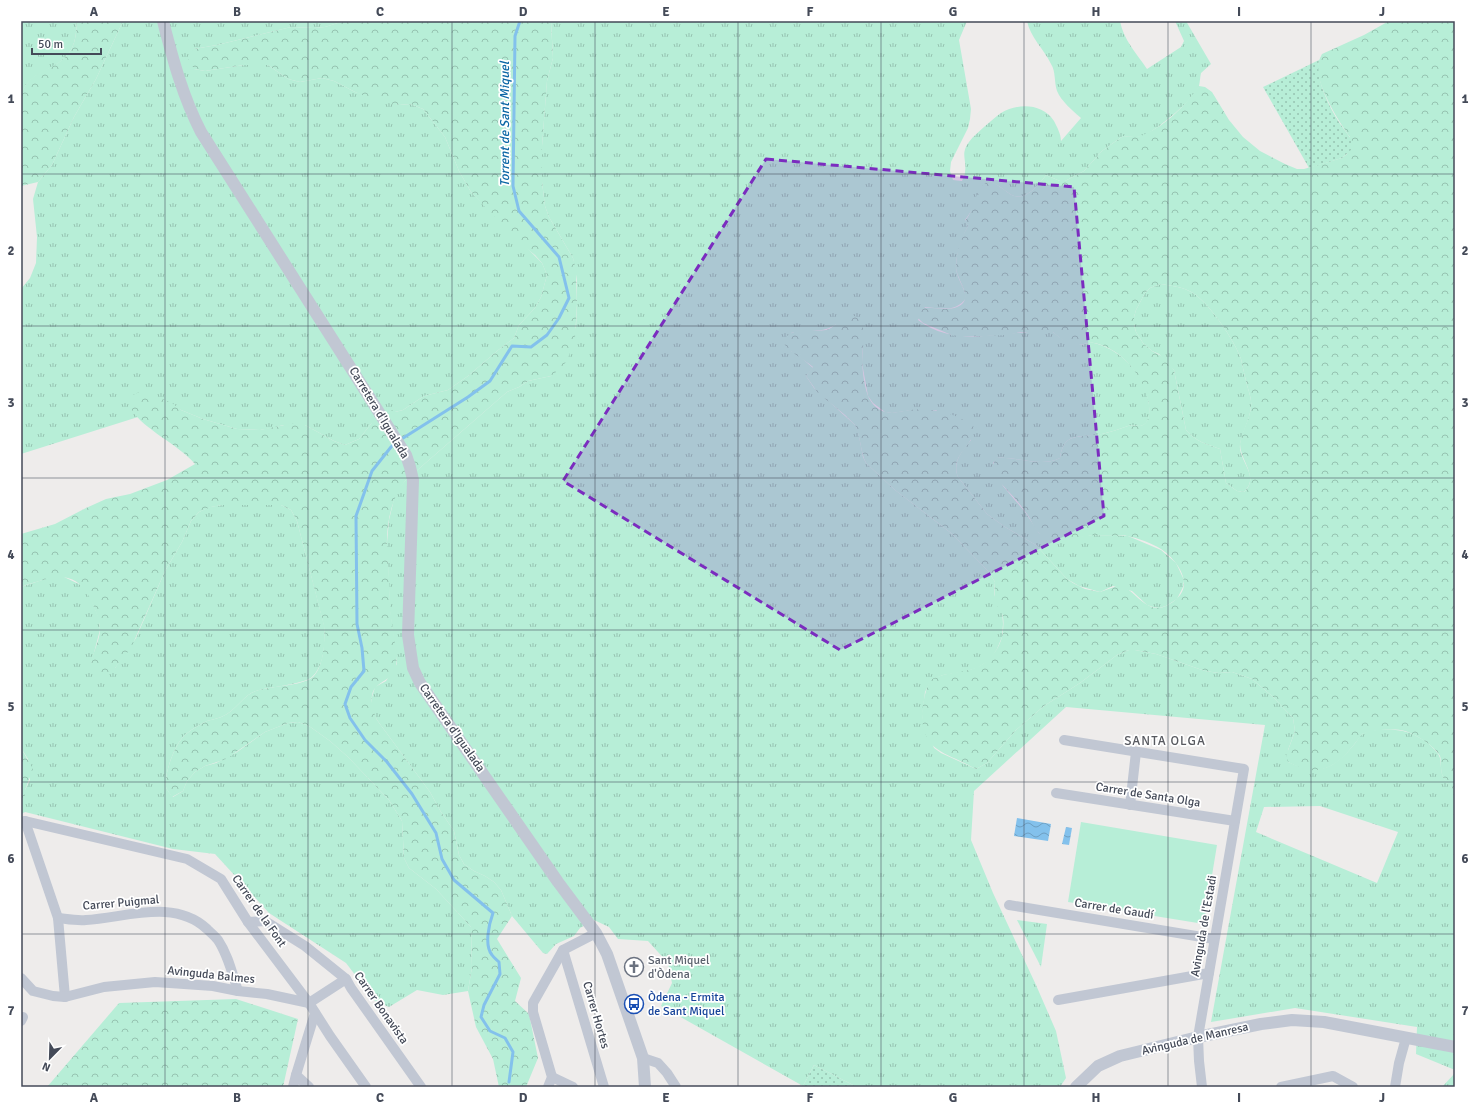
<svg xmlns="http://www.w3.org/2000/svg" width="1476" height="1108" font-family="Signika,sans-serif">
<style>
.grass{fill:url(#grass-tufts);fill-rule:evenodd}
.forest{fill:url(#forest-crowns);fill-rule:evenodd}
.park{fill:#b7eed7}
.garden{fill:url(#garden-dots)}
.water{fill:url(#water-waves)}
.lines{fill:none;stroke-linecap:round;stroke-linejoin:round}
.stream{stroke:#83c1ec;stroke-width:3}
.minor{stroke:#c1c7d3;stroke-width:10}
.tertiary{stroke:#c1c7d3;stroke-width:12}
.marked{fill:#7b2cbf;fill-opacity:0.2;stroke:#7b2cbf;stroke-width:3;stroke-dasharray:8 5;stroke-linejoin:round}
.grid{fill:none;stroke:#444a58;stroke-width:1;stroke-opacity:0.55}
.labels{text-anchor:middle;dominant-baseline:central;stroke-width:3.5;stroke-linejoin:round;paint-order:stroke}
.street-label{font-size:12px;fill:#444a58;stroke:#fff}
.worship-label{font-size:12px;fill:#5b616d;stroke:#fff;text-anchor:start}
.transit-label{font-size:12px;fill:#164399;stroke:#fff;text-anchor:start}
.water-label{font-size:13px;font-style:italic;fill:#0b66a5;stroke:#fff}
.neighbourhood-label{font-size:13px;letter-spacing:1px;fill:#585a60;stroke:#fff}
.neatline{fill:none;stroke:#444a58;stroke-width:1.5}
.grid-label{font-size:13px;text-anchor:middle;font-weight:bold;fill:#444a58}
</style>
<defs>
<pattern id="grass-tufts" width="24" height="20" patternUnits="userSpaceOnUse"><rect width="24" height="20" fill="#b7eed7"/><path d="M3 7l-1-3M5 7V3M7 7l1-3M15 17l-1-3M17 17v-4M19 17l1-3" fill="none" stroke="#96c3b1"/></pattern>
<pattern id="forest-crowns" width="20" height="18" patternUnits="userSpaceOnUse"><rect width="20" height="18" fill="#b7eed7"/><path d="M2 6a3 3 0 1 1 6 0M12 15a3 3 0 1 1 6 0" fill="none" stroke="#96c3b1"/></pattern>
<pattern id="garden-dots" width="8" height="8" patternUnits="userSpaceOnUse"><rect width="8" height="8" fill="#b7eed7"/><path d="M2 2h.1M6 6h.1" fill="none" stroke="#96c3b1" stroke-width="1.8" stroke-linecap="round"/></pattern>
<pattern id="water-waves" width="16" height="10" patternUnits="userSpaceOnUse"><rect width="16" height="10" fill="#83c1ec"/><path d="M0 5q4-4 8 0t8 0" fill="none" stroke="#6d9fc2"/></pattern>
</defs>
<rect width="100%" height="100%" fill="#eeeceb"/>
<g class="grass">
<path d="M 21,21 L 77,21 C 76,32 76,45 68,54 C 54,72 32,69 21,94 Z"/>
<path d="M 123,21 L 344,21 L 325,27 L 314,28 L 291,27 L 217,45 L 194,49 L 194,69 L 205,71 L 244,65 L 268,65 L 288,79 L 300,82 L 322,78 L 334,81 L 355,92 L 399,105 L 410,104 L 423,109 L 445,137 L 459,171 L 471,192 L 542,263 L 547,275 L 541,297 L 535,308 L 519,325 L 514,338 L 497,351 L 468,376 L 448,390 L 424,396 L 403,410 L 395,412 L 371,424 L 359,439 L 345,445 L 334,441 L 305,425 L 283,425 L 273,428 L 260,430 L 237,429 L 203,419 L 181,410 L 162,399 L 131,408 L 138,417 L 21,454 L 21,289 L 30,278 L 36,263 L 37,237 L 33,199 L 38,182 L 52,165 L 74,117 L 96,79 Z"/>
<path d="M 551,21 L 967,21 L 959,40 L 971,109 L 970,119 L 968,128 L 951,162 L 950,171 L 953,180 L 962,181 C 963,178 965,175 965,172 C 967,160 960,154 969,142 C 973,136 979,132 984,127 C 990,122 995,117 1001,113 C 1018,103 1042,103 1054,121 C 1057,127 1061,134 1061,141 L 1081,118 C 1073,111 1061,101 1057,91 C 1054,82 1056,72 1051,64 C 1044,49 1030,37 1027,21 L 1120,21 C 1123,39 1137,54 1147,69 L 1181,47 L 1184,41 L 1175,21 L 1186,21 L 1211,64 L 1201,73 C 1200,77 1200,82 1199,86 C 1194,99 1158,129 1145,135 C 1138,138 1130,137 1123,136 L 1102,151 L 1084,171 L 1065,181 L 1060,181 L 1046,175 C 1038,186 1024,203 1010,194 C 1001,188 998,184 988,182 C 980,194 973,210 965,220 L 968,226 C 963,235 955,257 956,268 C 957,279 965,288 966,298 C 956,313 940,308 925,307 L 918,320 C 959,351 1008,328 1053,332 C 1060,338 1069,345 1080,345 C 1085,345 1088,342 1094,343 C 1118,349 1138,368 1146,391 C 1149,400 1154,424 1140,426 C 1136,426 1132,425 1128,426 C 1119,429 1111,432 1102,434 C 1091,437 1075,434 1067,441 C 1062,446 1061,452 1060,458 C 1040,468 1017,456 997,458 L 993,463 L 1003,486 L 1025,512 L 1039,533 L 1057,539 L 1093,535 L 1128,536 L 1161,550 L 1176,563 L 1184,580 L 1183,587 L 1177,599 L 1166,606 L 1159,608 L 1153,607 L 1147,605 L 1132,591 L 1113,586 L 1100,592 L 1079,586 L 1067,579 L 1036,545 L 1005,527 L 987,514 L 958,477 C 952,462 962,451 971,440 L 936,410 L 912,410 L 892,413 L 885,412 L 873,403 L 868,396 L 862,363 L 863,334 L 836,324 C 824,334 806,329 791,333 L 791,351 L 797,354 L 813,368 L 806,376 L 814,388 L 855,425 L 858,431 L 863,457 L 866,463 L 895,490 L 951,533 L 988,571 L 995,582 L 994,595 L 1002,610 L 1003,624 L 1002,637 L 997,649 L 990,660 L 977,668 L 963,672 L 943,675 L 931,680 L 925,692 L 922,717 L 934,748 L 941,753 L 976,769 L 987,763 L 1016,730 L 1044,706 L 1080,683 L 1117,655 L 1129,650 L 1135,650 L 1156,654 L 1205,671 L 1219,673 L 1232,672 L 1252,679 L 1272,696 L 1293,718 L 1295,731 L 1288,750 L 1288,762 C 1318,775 1331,771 1352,747 C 1356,743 1358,738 1361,735 C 1368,728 1394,729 1403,731 C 1412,733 1426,740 1432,747 C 1444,758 1439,761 1442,774 C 1444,781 1451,786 1455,791 L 1455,1070 L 1416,1054 L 1417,1027 L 1295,1008 L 1211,1022 L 1265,725 L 1066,707 L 974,791 L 971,840 L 993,893 L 1036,985 L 1056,1031 L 1066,1078 L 1060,1087 L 857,1087 L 814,1065 L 803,1086 L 661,1006 L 672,983 L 668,963 L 648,941 L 618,939 L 609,927 L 594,920 L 580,928 L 574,936 L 556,944 L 547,954 L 543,953 L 512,916 L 501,890 L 494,882 L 485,876 L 474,871 L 464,864 L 459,855 L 454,831 L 441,812 L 430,792 L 377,720 L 372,709 L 372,697 L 375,687 L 386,681 L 397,664 L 390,611 L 388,565 L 386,554 L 389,520 L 394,499 L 398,489 L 406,480 L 507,392 L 519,387 L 528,381 L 551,376 L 576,327 L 577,304 L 577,280 L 573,258 L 549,217 L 545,206 L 542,182 L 542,146 L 547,81 L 553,58 ZM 1320,806 L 1398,832 L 1377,883 L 1256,832 L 1264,807 Z"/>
<path d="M 1161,284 C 1173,286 1183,287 1193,293 C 1209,303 1235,341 1241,359 C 1243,368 1245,377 1247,385 C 1249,392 1252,400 1251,406 C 1250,420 1242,432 1240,444 C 1238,461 1261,476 1244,492 L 1237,491 L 1226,483 L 1220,449 C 1207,444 1196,442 1186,430 L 1174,370 L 1159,354 L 1152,351 L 1143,343 L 1136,332 L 1134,324 L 1134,317 L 1136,310 L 1145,293 L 1150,288 Z"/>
<path d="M 222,505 L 281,505 L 291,510 L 297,521 L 324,625 C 325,642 325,665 312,677 C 305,684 268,687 256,691 C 244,695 238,707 227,714 C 221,718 214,719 207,721 C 201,724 192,729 186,734 C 175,743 164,773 166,787 C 167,790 170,794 173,797 L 183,791 L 187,781 L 195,772 L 205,766 L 216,763 L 237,752 L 265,732 L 288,723 L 298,722 L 309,726 L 330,741 L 348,757 L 389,800 L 402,821 L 404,858 L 409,868 L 436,889 L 471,927 L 472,967 L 468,991 L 443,995 L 417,990 L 389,1007 L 375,1001 L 346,963 L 269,913 L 215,854 L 173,849 L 25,812 L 25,790 L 30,780 L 28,759 L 21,748 L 21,587 L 51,577 L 62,576 L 83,586 L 90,596 L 99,619 L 100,630 L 91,664 L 115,668 L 136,638 L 165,571 L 182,542 L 191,521 L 199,512 L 210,507 Z"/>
<path d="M 1017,920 L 1047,924 L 1041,967 Z"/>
<path d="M 1455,1073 L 1455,1087 L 1442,1087 Z"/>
</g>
<g class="forest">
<path d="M 77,21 L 123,21 L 96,79 L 74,117 L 52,165 L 38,182 L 21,186 L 21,94 C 32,68 53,72 68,54 C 76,45 76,32 77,21 Z"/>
<path d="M 344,21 L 551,21 L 551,23 L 553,58 L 547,81 L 542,146 L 542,182 L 545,206 L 549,217 L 573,258 L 576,269 L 577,304 L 575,338 L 567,361 L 560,369 L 551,376 L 528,381 L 519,387 L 507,392 L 406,480 C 387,503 385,536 388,564 C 390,584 389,603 392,623 C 394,640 399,658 395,674 C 389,678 381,682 376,687 C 368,695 373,711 377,720 L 430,792 L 441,812 L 454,831 L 459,855 L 464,864 L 474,871 L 485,876 L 494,882 L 501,890 L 512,916 L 497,939 L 521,978 L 515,1001 L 529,1014 L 538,1058 L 526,1087 L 499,1087 L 493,1059 L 476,1027 L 468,991 L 472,967 L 471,927 L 436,889 L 409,868 L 404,858 L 402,821 L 389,800 L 348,757 L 330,741 L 309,726 L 298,722 L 288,723 L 265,732 L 226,759 L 205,766 L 195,772 L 187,781 L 183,791 L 172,797 C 170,794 167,790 166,787 C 164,773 175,743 186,734 C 192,729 201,724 207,721 C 214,719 221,718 227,714 C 238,707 244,695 256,691 C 271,686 297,686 310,679 C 324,671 325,640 324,626 L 297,521 L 291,510 L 281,505 L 222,505 L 211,507 L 199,512 L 191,521 L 182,542 L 165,571 L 131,648 L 115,668 L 105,675 L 93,675 C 93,672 91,667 91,663 C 93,652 99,642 100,631 C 100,622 97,615 94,607 C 78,566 54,576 21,587 L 21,534 L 55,524 L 86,508 L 106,499 L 130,494 L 167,480 L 195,464 C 178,444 144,430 131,409 C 129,406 129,401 129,397 L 139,392 L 151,394 L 172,403 L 181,410 L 203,419 L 237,429 L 260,430 L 294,423 L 305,425 L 334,441 L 345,445 L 359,439 L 371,424 L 389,408 L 395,412 L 403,410 L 424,396 L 448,390 L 468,376 L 497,351 L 514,338 L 519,325 L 535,308 L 541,297 L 547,275 L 542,263 L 535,255 L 517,241 L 471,192 L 459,171 L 445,137 L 423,109 L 410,104 L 399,105 L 377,101 L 355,92 L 334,81 L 322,78 L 300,82 L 288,79 L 268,65 L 244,65 L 205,71 L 194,69 L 188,59 L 194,49 L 217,45 L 291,27 L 314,28 L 325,27 Z"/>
<path d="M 1389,21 L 1455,21 L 1455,791 C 1450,786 1443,780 1442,774 C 1440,768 1442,762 1440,756 C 1434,745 1416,735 1405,731 C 1393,728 1373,730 1362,734 C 1351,749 1337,769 1316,770 C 1307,771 1296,766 1288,762 L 1286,756 L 1295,731 L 1293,718 L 1272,696 L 1252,679 L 1232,672 L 1219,673 L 1205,671 L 1156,654 L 1135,650 L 1129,650 L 1117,655 L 1080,683 L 1044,706 L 1016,730 L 987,763 L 976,769 C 969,766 963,762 956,759 C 933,749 922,741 922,713 C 923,702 925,691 930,680 C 953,668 977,677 994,653 C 999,647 1002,639 1003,631 C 1004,617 1004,612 994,603 L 995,582 L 988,571 L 951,533 L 895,490 L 866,463 C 860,451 861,437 855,425 L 845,415 L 818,393 L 806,376 L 813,367 C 804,359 788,352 783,342 C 791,325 811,333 826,330 C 835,328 839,318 847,316 C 852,314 857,317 862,320 C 863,327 864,334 864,341 C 863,346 862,351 862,356 C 862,369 864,385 868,396 C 871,403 878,411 886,412 C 894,414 902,411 910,410 C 931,407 957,413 974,427 C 975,447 949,454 958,477 L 987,514 L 1005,527 L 1036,545 L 1067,579 L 1073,583 L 1085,589 L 1100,592 L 1120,585 C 1134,590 1143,608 1158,608 C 1164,608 1170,604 1174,601 C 1196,585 1177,560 1161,549 C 1151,543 1138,538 1127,536 C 1123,535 1119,536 1115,536 C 1108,536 1101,535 1094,535 C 1078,537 1052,545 1038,532 C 1034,528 1032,522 1029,517 C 1023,508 1016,499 1008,491 C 999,480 987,473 996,458 C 1017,456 1040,468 1060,458 C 1061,452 1062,446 1067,441 C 1074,435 1092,436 1102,434 C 1111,432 1119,429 1128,426 C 1132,425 1136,426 1140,426 C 1154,423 1149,399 1145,391 C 1137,368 1118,348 1094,343 C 1088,342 1084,345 1079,345 C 1069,347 1060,338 1053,332 L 1021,332 L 1007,335 L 986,336 L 954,336 L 923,323 L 915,315 L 917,309 C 930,305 944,312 957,307 C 976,299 956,280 956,267 C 956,253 961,238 968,226 L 965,221 C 976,207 973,192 988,181 C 998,184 1001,188 1010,194 C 1024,203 1038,186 1046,175 L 1060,181 L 1065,181 L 1084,171 L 1102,151 L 1123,136 C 1130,137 1138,138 1145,134 C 1166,125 1186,105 1199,86 L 1205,87 L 1212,92 L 1229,120 L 1243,137 L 1260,151 L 1285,164 L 1297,169 L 1304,169 L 1342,158 L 1347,154 L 1350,137 C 1339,122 1316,85 1318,66 C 1318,62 1320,58 1322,54 L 1364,35 ZM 1161,284 C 1173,286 1183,287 1193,293 C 1209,303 1235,341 1241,359 C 1243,368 1245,377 1247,385 C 1249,392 1252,400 1251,406 C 1250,420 1241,432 1240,444 C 1240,461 1260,477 1244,492 L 1237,491 L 1226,483 L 1220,449 C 1207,444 1196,442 1186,430 L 1174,370 L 1165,358 L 1152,351 L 1143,343 L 1136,332 L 1134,325 L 1134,317 L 1136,310 L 1145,293 L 1150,288 Z"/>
<path d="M 21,748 L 33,769 L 25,790 L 25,812 L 21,814 Z"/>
<path d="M 236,999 L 298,1019 L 283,1087 L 47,1087 L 119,1003 Z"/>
</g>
<path class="park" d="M 1081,822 L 1217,845 L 1204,924 L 1068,902 Z"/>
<g class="garden">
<path d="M 1319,60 C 1315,79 1330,109 1341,125 C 1345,131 1350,136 1353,143 L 1352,149 L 1342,158 L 1309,168 L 1263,87 Z"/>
<path d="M 814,1065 L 857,1087 L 804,1087 L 803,1086 Z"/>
</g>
<g class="water">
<path d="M 1017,818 L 1051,824 L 1048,841 L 1014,836 Z"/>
<path d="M 1066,827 L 1072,828 L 1069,845 L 1062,844 Z"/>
</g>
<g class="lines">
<g class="stream">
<path d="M 400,440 L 468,397 L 490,381 L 512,346 L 531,347 L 547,335 L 559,318 L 569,298 L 559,257 L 519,211 L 513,186 L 515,36 L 520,21"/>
<path d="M 395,443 L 391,447 L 372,471 L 356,516 L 357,624 L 362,648 L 364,671 L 351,687 L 345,704 L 350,718 L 365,740 L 387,762 L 412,794 L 436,833 L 442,859 L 454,880 L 493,913 C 489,924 484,945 492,955 C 494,958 497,960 499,962 L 500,974 L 484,1005 L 481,1017 L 490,1031 L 505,1038 L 513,1052 L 509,1082"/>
</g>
<g class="minor">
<path d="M 1064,740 L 1244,769 L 1198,1037 L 1199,1061 L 1202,1087"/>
<path d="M 1056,793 L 1235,821"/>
<path d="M 1130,805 L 1136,752"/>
<path d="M 25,821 L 187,859 L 221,879 L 248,922 L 309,1003 L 330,1036 L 366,1087"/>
<path d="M 25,821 L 58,918 L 65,997"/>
<path d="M 1009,905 L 1214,939"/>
<path d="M 58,918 C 67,919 77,921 86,920 C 125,918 174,898 207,929 C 210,932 215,936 218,940 C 228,955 232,973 238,991"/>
<path d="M 248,922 L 265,921 L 305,946 L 346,979 L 351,988 L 421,1087"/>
<path d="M 563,950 L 604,1087"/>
<path d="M 21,978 L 33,991 L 53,996 L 65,997 L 104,987 L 155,982 L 213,986 L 238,991 L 267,994 L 309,1003 L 346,979"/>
<path d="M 1058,1000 L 1209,973"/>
<path d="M 21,1021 L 23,1017"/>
<path d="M 643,1058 L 658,1063 L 667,1073 L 676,1087"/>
<path d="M 552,1077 L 573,1087"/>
<path d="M 293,1087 L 296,1075"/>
<path d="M 309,1087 L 296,1075 L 315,1013"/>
<path d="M 548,1087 L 552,1077 L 533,1012 L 533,1003 L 563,950 L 596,933"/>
<path d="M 1281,1087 L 1333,1076 L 1353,1087"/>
<path d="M 1395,1087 L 1399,1063 L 1406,1038"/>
</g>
<g class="tertiary">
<path d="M 163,21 C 173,60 183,97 201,132 L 406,455 L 410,467 L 413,480 L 408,635 L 413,668 L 420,683 L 558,882 L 596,933 L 607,954 L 643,1058 L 645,1087"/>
<path d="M 1076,1087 L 1098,1066 L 1120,1056 L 1198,1037 L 1261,1024 L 1292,1020 L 1324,1022 L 1455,1047"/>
</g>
</g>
<path class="marked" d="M 766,159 L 1074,187 L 1104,516 L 840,650 L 563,481 Z"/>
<path class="grid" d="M 165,21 L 165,1087M 308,21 L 308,1087M 452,21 L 452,1087M 595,21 L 595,1087M 738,21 L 738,1087M 881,21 L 881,1087M 1024,21 L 1024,1087M 1168,21 L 1168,1087M 1311,21 L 1311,1087M 21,174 L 1455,174M 21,326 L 1455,326M 21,478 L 1455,478M 21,630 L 1455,630M 21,782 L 1455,782M 21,934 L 1455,934"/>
<defs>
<symbol id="church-ring" viewBox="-11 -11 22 22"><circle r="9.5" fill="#fff" stroke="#6b7280" stroke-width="1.5"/><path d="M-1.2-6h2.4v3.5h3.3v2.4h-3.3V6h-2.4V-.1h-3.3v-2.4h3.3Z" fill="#6b7280"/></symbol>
<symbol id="bus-ring" viewBox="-11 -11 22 22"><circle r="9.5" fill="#fff" stroke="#1a4fb4" stroke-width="1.5"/><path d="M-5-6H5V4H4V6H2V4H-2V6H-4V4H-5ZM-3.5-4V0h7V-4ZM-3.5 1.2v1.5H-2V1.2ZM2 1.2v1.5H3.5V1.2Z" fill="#1a4fb4"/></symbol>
</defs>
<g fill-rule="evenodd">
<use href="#church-ring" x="623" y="956" width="22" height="22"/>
<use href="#bus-ring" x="623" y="993" width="22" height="22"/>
</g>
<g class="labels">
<g class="street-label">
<text transform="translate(379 413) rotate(59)">Carretera d'Igualada</text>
<text transform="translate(452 728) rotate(55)">Carretera d'Igualada</text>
<text transform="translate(1148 795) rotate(9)">Carrer de Santa Olga</text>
<text transform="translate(121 903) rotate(-5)">Carrer Puigmal</text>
<text transform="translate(1114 909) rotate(9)">Carrer de Gaudí</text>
<text transform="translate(259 911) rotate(55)">Carrer de la Font</text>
<text transform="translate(1204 926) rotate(-80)">Avinguda de l'Estadi</text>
<text transform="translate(211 975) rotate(6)">Avinguda Balmes</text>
<text transform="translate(381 1008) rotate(55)">Carrer Bonavista</text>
<text transform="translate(596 1015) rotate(74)">Carrer Hortes</text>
<text transform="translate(1195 1039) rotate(-13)">Avinguda de Manresa</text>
</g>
<g class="worship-label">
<text x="648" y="960">Sant Miquel<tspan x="648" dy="14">d'Òdena</tspan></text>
</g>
<g class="transit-label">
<text x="648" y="997">Òdena - Ermita<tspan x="648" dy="14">de Sant Miquel</tspan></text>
</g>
<g class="water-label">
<text transform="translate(505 124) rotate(-90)">Torrent de Sant Miquel</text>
</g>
<g class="neighbourhood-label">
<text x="1165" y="741">SANTA OLGA</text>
</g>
</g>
<rect width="1476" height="1108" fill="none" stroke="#ffffff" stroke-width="44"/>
<g transform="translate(50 1058) rotate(203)" stroke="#ffffff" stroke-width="3" paint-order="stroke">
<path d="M0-3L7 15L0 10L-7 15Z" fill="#444a58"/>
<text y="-6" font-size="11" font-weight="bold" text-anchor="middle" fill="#444a58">N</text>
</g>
<path d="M32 48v6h69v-6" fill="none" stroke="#444a58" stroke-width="2"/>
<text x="38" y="48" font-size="12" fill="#444a58" stroke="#ffffff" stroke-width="3" paint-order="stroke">50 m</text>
<rect x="22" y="22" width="1432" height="1064" class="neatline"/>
<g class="grid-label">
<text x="94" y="16">A</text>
<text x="237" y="16">B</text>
<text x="380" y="16">C</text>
<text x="523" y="16">D</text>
<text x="666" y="16">E</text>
<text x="810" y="16">F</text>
<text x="953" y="16">G</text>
<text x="1096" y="16">H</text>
<text x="1239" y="16">I</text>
<text x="1382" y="16">J</text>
<text x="11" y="103">1</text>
<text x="1465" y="103">1</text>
<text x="11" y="255">2</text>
<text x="1465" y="255">2</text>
<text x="11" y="407">3</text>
<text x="1465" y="407">3</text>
<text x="11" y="559">4</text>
<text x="1465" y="559">4</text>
<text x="11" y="711">5</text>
<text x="1465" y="711">5</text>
<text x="11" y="863">6</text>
<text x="1465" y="863">6</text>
<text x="11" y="1015">7</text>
<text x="1465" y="1015">7</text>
<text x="94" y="1102">A</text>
<text x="237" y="1102">B</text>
<text x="380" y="1102">C</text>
<text x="523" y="1102">D</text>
<text x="666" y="1102">E</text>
<text x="810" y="1102">F</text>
<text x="953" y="1102">G</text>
<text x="1096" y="1102">H</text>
<text x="1239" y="1102">I</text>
<text x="1382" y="1102">J</text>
</g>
</svg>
